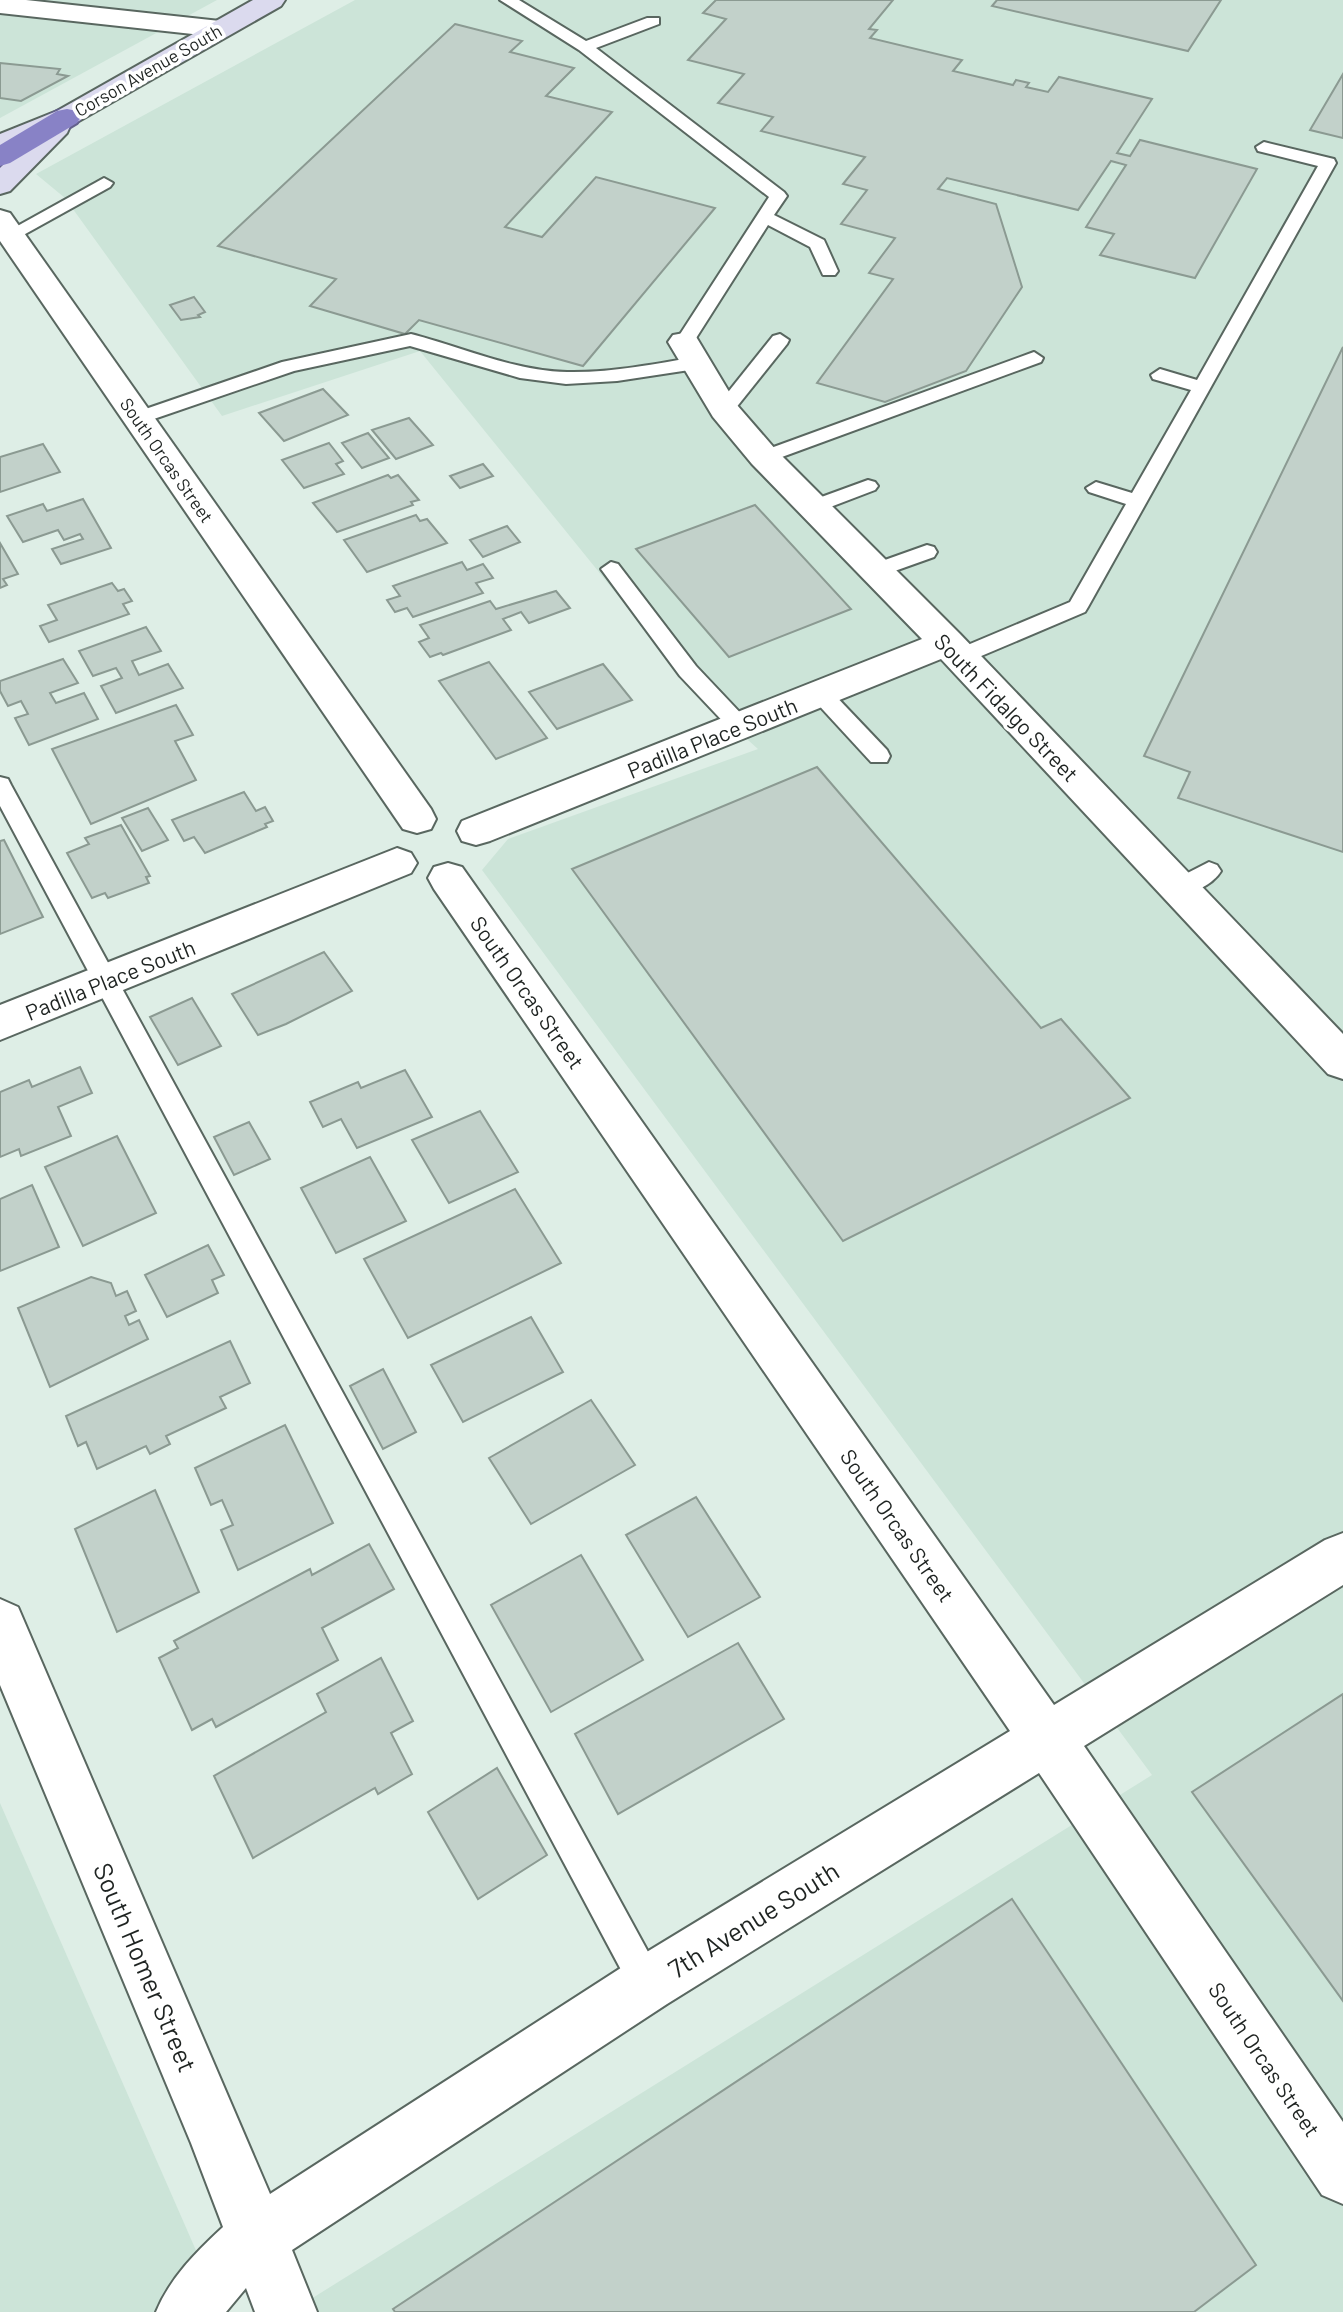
<svg xmlns="http://www.w3.org/2000/svg" width="1343" height="2312" font-family="Barlow,sans-serif">
<style>
.built{fill:#cce4d8}
.building{fill:#c2d1ca;stroke:#8b9a92;stroke-width:2}
.lines{fill:none;stroke-linecap:round;stroke-linejoin:round}
.lane-casing{stroke:#596760;stroke-width:4}
.street-casing{stroke:#596760;stroke-width:4}
.secondary-casing{stroke:#596760;stroke-width:4}
.highway-casing{stroke:#63618c;stroke-width:4}
.lane{fill:#fff;fill-rule:evenodd}
.street{fill:#fff;fill-rule:evenodd}
.secondary{fill:#dbdaee;fill-rule:evenodd}
.highway{fill:#8882c6;fill-rule:evenodd}
.labels{text-anchor:middle;dominant-baseline:central;stroke-width:7;stroke-linejoin:round;paint-order:stroke}
.far-street-label{font-size:18px;fill:#1e2321;stroke:#fff}
.street-label{font-size:22px;fill:#1e2321;stroke:#fff}
.near-street-label{font-size:26px;fill:#1e2321;stroke:#fff}
</style>
<rect width="100%" height="100%" fill="#deeee6"/>
<g class="built">
<path d="M 0,0 L 217,0 L 0,118 Z"/>
<path d="M 355,0 L 1343,0 L 1343,2312 L 290,2312 L 1152,1775 L 482,870 L 508,839 L 758,749 L 700,697 L 420,351 L 222,416 L 65,198 L 36,174 Z"/>
<path d="M 0,1803 L 223,2312 L 0,2312 Z"/>
</g>
<g class="building">
<path d="M 716,0 L 893,0 L 869,29 L 877,30 L 870,38 L 962,60 L 953,71 L 1013,85 L 1016,80 L 1029,83 L 1026,87 L 1048,92 L 1059,77 L 1152,99 L 1117,153 L 1130,156 L 1140,140 L 1257,169 L 1195,278 L 1100,255 L 1114,234 L 1086,227 L 1126,165 L 1111,161 L 1078,210 L 947,178 L 938,189 L 996,204 L 1022,287 L 966,371 L 885,402 L 817,383 L 893,279 L 869,273 L 895,238 L 841,224 L 867,190 L 843,184 L 865,157 L 761,131 L 773,117 L 718,103 L 744,74 L 688,60 L 726,19 L 703,13 Z"/>
<path d="M 997,0 L 1221,0 L 1188,51 L 992,6 Z"/>
<path d="M 455,24 L 522,41 L 510,52 L 574,68 L 546,96 L 612,112 L 505,227 L 542,237 L 596,177 L 715,208 L 583,366 L 419,320 L 405,334 L 310,306 L 336,279 L 218,246 Z"/>
<path d="M 0,63 L 60,69 L 57,74 L 68,76 L 21,101 L 0,98 Z"/>
<path d="M 1343,74 L 1343,138 L 1310,130 Z"/>
<path d="M 194,297 L 205,312 L 198,315 L 200,317 L 181,320 L 170,305 Z"/>
<path d="M 1343,347 L 1343,852 L 1178,798 L 1190,772 L 1144,756 Z"/>
<path d="M 323,389 L 348,415 L 284,441 L 259,413 Z"/>
<path d="M 409,418 L 433,445 L 396,459 L 372,430 Z"/>
<path d="M 368,433 L 389,458 L 362,468 L 342,443 Z"/>
<path d="M 329,443 L 343,461 L 336,464 L 344,474 L 304,488 L 282,460 Z"/>
<path d="M 43,444 L 60,472 L 0,492 L 0,457 Z"/>
<path d="M 483,464 L 493,476 L 460,488 L 450,476 Z"/>
<path d="M 388,475 L 391,478 L 398,475 L 419,500 L 411,502 L 413,505 L 337,532 L 313,503 Z"/>
<path d="M 83,499 L 111,548 L 61,564 L 52,549 L 83,539 L 80,534 L 64,540 L 58,530 L 23,542 L 7,516 L 43,504 L 47,511 Z"/>
<path d="M 755,505 L 851,609 L 729,657 L 636,549 Z"/>
<path d="M 416,515 L 420,521 L 427,519 L 447,543 L 367,572 L 344,540 Z"/>
<path d="M 507,526 L 520,542 L 483,557 L 470,540 Z"/>
<path d="M 0,543 L 18,574 L 3,579 L 7,585 L 0,588 Z"/>
<path d="M 462,562 L 467,570 L 483,564 L 493,578 L 476,583 L 483,593 L 413,617 L 407,608 L 395,612 L 387,600 L 400,596 L 393,586 Z"/>
<path d="M 112,583 L 118,591 L 124,589 L 132,601 L 123,604 L 129,614 L 49,642 L 40,626 L 57,620 L 48,605 Z"/>
<path d="M 556,591 L 570,608 L 529,623 L 521,612 L 503,619 L 511,630 L 443,655 L 441,653 L 430,657 L 419,642 L 429,638 L 420,625 L 490,601 L 496,609 Z"/>
<path d="M 146,627 L 161,651 L 132,661 L 139,675 L 168,664 L 183,688 L 116,713 L 101,686 L 122,678 L 116,668 L 93,676 L 79,651 Z"/>
<path d="M 63,659 L 78,683 L 50,693 L 56,703 L 84,693 L 98,719 L 29,745 L 15,718 L 28,714 L 21,701 L 8,706 L 0,691 L 0,681 Z"/>
<path d="M 489,662 L 547,738 L 496,759 L 439,681 Z"/>
<path d="M 603,664 L 632,700 L 557,729 L 529,692 Z"/>
<path d="M 176,705 L 193,735 L 175,741 L 196,780 L 91,824 L 52,749 Z"/>
<path d="M 817,767 L 1041,1028 L 1061,1019 L 1130,1098 L 843,1241 L 572,869 Z"/>
<path d="M 244,792 L 256,811 L 265,807 L 273,821 L 265,824 L 267,827 L 205,853 L 194,837 L 184,841 L 172,820 Z"/>
<path d="M 148,808 L 168,840 L 142,851 L 122,818 Z"/>
<path d="M 121,825 L 150,876 L 146,877 L 149,883 L 108,898 L 105,893 L 92,898 L 67,853 L 89,844 L 85,838 Z"/>
<path d="M 4,840 L 43,917 L 0,934 L 0,841 Z"/>
<path d="M 324,952 L 352,991 L 286,1024 L 258,1035 L 232,994 Z"/>
<path d="M 192,998 L 221,1046 L 178,1065 L 150,1017 Z"/>
<path d="M 80,1067 L 92,1093 L 58,1107 L 71,1136 L 21,1156 L 19,1149 L 0,1157 L 0,1092 L 29,1080 L 32,1087 Z"/>
<path d="M 405,1070 L 432,1117 L 357,1148 L 341,1119 L 323,1127 L 310,1102 L 358,1082 L 361,1088 Z"/>
<path d="M 480,1111 L 518,1172 L 449,1203 L 412,1140 Z"/>
<path d="M 249,1122 L 270,1159 L 234,1175 L 214,1137 Z"/>
<path d="M 117,1136 L 156,1213 L 83,1246 L 45,1167 Z"/>
<path d="M 370,1157 L 406,1221 L 336,1253 L 301,1188 Z"/>
<path d="M 32,1185 L 59,1247 L 0,1271 L 0,1199 Z"/>
<path d="M 515,1189 L 561,1263 L 408,1338 L 364,1259 Z"/>
<path d="M 208,1245 L 224,1275 L 212,1280 L 218,1293 L 167,1317 L 145,1275 Z"/>
<path d="M 91,1277 L 111,1283 L 116,1296 L 127,1291 L 136,1311 L 125,1316 L 129,1325 L 139,1320 L 148,1339 L 50,1387 L 18,1308 Z"/>
<path d="M 531,1317 L 563,1372 L 463,1422 L 431,1365 Z"/>
<path d="M 230,1341 L 250,1383 L 220,1397 L 226,1408 L 166,1436 L 170,1444 L 150,1454 L 146,1446 L 97,1469 L 86,1442 L 78,1446 L 66,1416 Z"/>
<path d="M 383,1369 L 416,1432 L 383,1449 L 350,1386 Z"/>
<path d="M 591,1400 L 635,1465 L 531,1524 L 489,1458 Z"/>
<path d="M 285,1425 L 333,1523 L 238,1570 L 221,1530 L 233,1525 L 222,1500 L 211,1505 L 195,1468 Z"/>
<path d="M 155,1490 L 199,1592 L 117,1632 L 75,1529 Z"/>
<path d="M 696,1497 L 760,1597 L 688,1637 L 626,1535 Z"/>
<path d="M 369,1544 L 394,1589 L 322,1628 L 338,1660 L 216,1727 L 212,1719 L 192,1730 L 159,1658 L 178,1648 L 174,1641 L 310,1569 L 312,1575 Z"/>
<path d="M 581,1555 L 643,1660 L 551,1712 L 491,1605 Z"/>
<path d="M 738,1643 L 784,1719 L 618,1814 L 575,1734 Z"/>
<path d="M 381,1658 L 413,1721 L 391,1733 L 412,1774 L 378,1794 L 375,1788 L 253,1858 L 214,1776 L 326,1712 L 317,1694 Z"/>
<path d="M 1343,1694 L 1343,2001 L 1192,1792 Z"/>
<path d="M 497,1768 L 547,1855 L 478,1899 L 428,1812 Z"/>
<path d="M 1012,1899 L 1256,2265 L 1194,2312 L 395,2312 L 393,2309 Z"/>
</g>
<g class="lines">
<defs>
<g id="lane">
<path d="M 500,0 L 519,0 L 586,41 L 647,18 L 659,18 L 659,24 L 596,48 L 784,192 L 787,196 L 774,215 L 824,240 L 838,271 L 835,275 L 823,275 L 810,247 L 768,225 L 691,346 L 677,346 L 675,342 L 769,197 L 579,50 Z"/>
<path d="M 1264,142 L 1334,159 L 1336,163 L 1088,607 L 1085,612 L 967,662 L 951,662 L 948,657 L 951,652 L 1070,602 L 1126,504 L 1089,492 L 1086,488 L 1096,482 L 1132,493 L 1191,390 L 1153,379 L 1151,375 L 1160,369 L 1197,380 L 1318,166 L 1258,151 L 1256,147 Z"/>
<path d="M 104,178 L 113,183 L 110,187 L 18,238 L 6,238 L 3,234 Z"/>
<path d="M 411,334 C 462,347 514,371 567,372 C 610,373 654,364 696,357 L 705,363 L 696,369 L 617,381 L 566,384 L 520,378 L 410,346 L 294,371 L 145,422 L 131,422 L 128,418 L 131,414 L 282,362 Z"/>
<path d="M 780,334 L 789,340 L 787,344 L 731,414 L 717,414 L 714,410 L 717,406 L 773,336 Z"/>
<path d="M 1034,352 L 1043,358 L 1041,362 L 771,461 L 757,461 L 754,457 L 757,453 Z"/>
<path d="M 868,480 L 875,482 L 878,486 L 875,490 L 812,514 L 802,508 L 805,503 Z"/>
<path d="M 927,545 L 934,547 L 937,552 L 934,557 L 875,578 L 865,571 L 868,566 Z"/>
<path d="M 611,562 L 618,564 L 696,666 L 748,721 L 751,726 L 748,731 L 732,731 L 680,676 L 601,569 Z"/>
<path d="M 821,686 L 829,689 L 887,750 L 890,756 L 887,762 L 871,762 L 813,699 L 810,694 L 813,689 Z"/>
<path d="M 0,777 L 8,779 L 11,785 L 659,1972 L 664,1984 L 659,1996 L 647,2001 L 635,1996 L 0,806 Z"/>
<path d="M 1209,862 L 1217,865 L 1221,871 C 1213,885 1185,899 1170,894 L 1166,888 L 1170,882 Z"/>
</g>
<g id="street">
<path d="M 0,0 L 26,0 L 220,21 L 229,23 L 233,29 L 229,35 L 220,37 L 0,13 Z"/>
<path d="M 0,210 L 10,213 L 431,809 L 436,819 L 431,829 L 417,833 L 403,829 L 0,241 Z"/>
<path d="M 684,333 L 695,335 L 737,405 L 776,450 L 960,634 L 1343,1034 L 1343,1079 L 1328,1074 L 941,659 L 490,841 L 476,845 L 462,841 L 457,831 L 462,821 L 922,639 L 752,464 L 713,417 L 668,342 L 673,335 Z"/>
<path d="M 397,848 L 411,853 L 417,863 L 411,873 L 0,1040 L 0,1005 Z"/>
<path d="M 448,863 L 462,867 L 1054,1705 L 1325,1540 L 1343,1533 L 1343,1585 L 1084,1746 L 1343,2122 L 1343,2204 L 1322,2195 L 1039,1773 L 667,2004 L 292,2250 L 317,2312 L 255,2312 L 246,2288 L 226,2312 L 156,2312 C 170,2278 196,2252 223,2227 L 191,2143 L 0,1685 L 0,1599 L 18,1607 L 270,2194 L 627,1964 L 1010,1731 L 434,889 L 428,878 L 434,867 Z"/>
</g>
<path id="secondary" d="M 253,0 L 285,0 L 281,6 L 70,126 L 67,133 L 10,191 L 0,194 L 0,168 L 24,144 L 0,153 L 0,134 L 57,111 Z"/>
<path id="highway" d="M 67,109 L 77,111 L 81,117 L 77,123 L 10,163 L 0,166 L 0,145 L 57,111 Z"/>
</defs>
<use href="#lane" class="lane-casing"/>
<use href="#street" class="street-casing"/>
<use href="#secondary" class="secondary-casing"/>
<use href="#highway" class="highway-casing"/>
<use href="#lane" class="lane"/>
<use href="#street" class="street"/>
<use href="#secondary" class="secondary"/>
<use href="#highway" class="highway"/>
</g>
<g class="labels">
<g class="far-street-label">
<text transform="translate(148 70) rotate(-30)">Corson Avenue South</text>
<text transform="translate(167 460) rotate(55)">South Orcas Street</text>
</g>
<g class="street-label">
<text transform="translate(1007 707) rotate(46)">South Fidalgo Street</text>
<text transform="translate(712 737) rotate(-22)">Padilla Place South</text>
<text transform="translate(110 979) rotate(-22)">Padilla Place South</text>
<text transform="translate(528 992) rotate(55)">South Orcas Street</text>
<text transform="translate(898 1525) rotate(55)">South Orcas Street</text>
<text transform="translate(1265 2059) rotate(56)">South Orcas Street</text>
</g>
<g class="near-street-label">
<text transform="translate(753 1919) rotate(-32)">7th Avenue South</text>
<text transform="translate(146 1967) rotate(67)">South Homer Street</text>
</g>
</g>
</svg>
